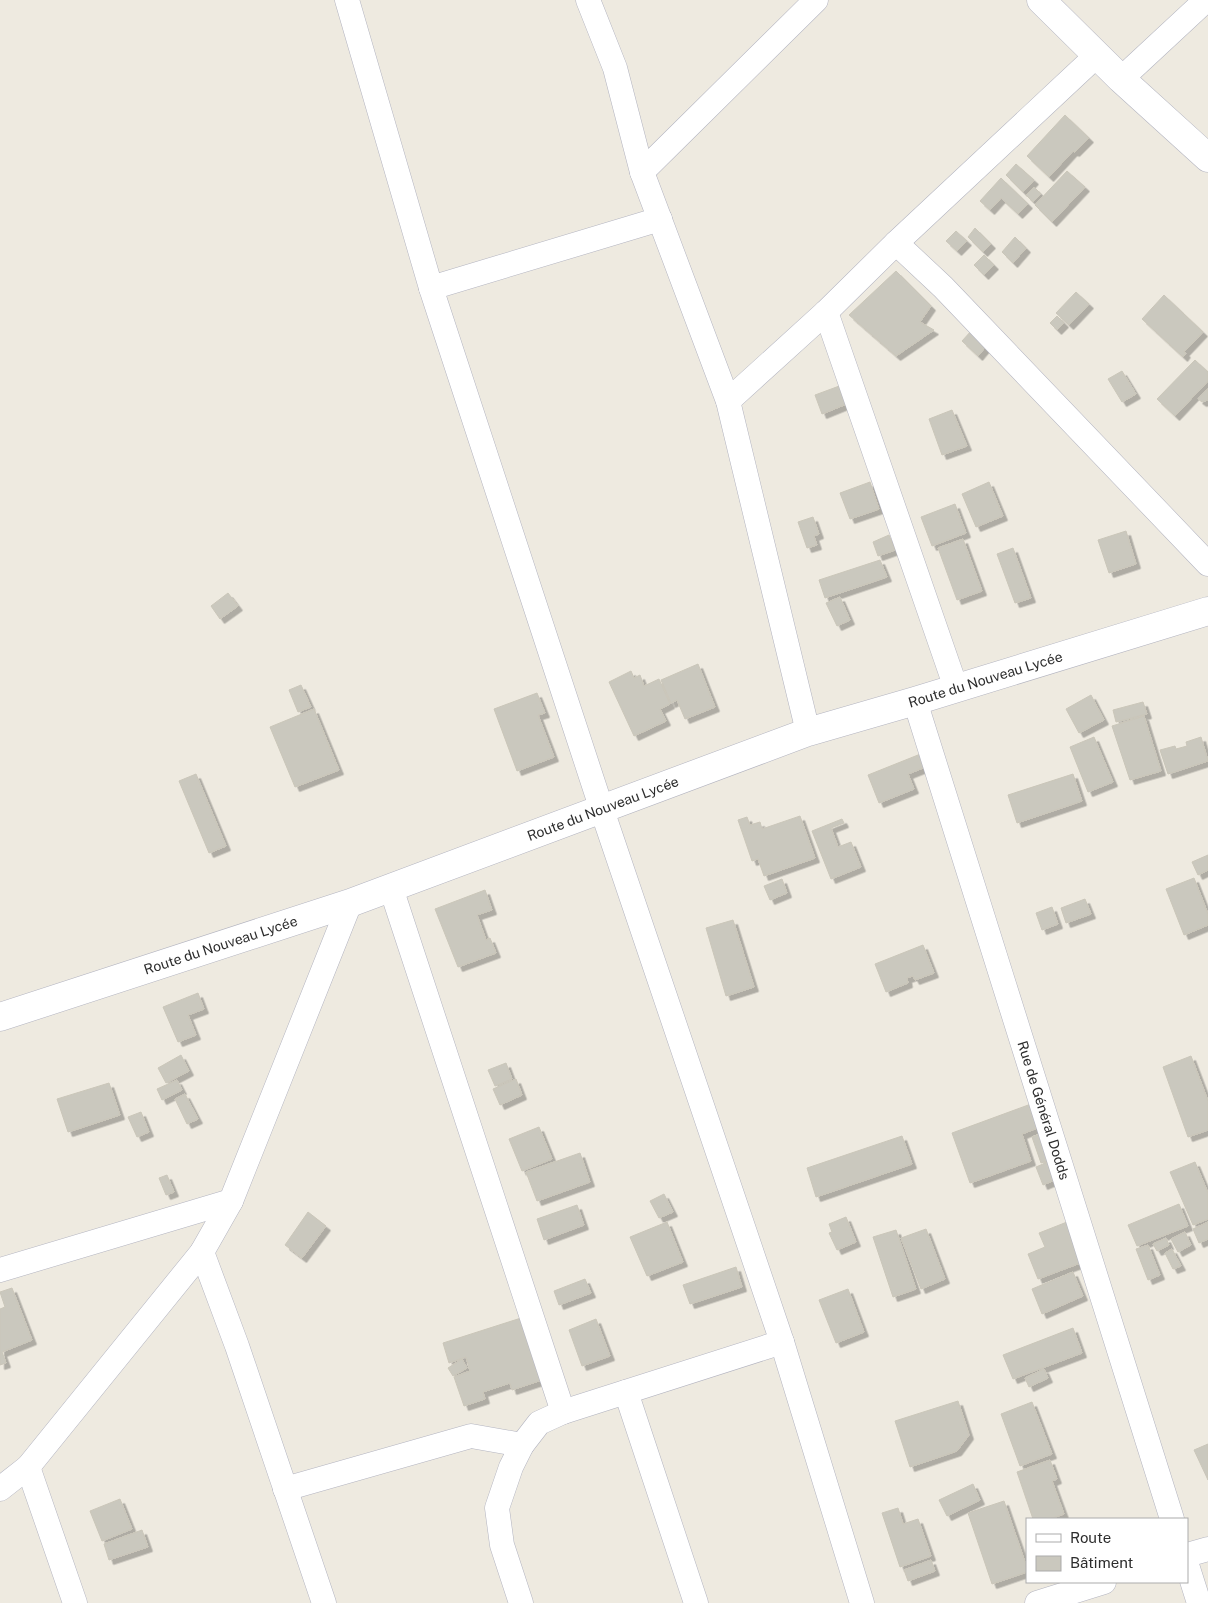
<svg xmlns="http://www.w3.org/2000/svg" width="1208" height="1603" font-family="'Public Sans',sans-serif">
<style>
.building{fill:#cac8be;stroke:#cac6b9;filter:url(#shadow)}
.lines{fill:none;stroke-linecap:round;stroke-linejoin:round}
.minor-casing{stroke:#b3b4c0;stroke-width:25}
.tertiary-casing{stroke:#b3b4c0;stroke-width:29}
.secondary-casing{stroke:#b3b4c0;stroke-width:29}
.minor{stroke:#fff;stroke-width:24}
.tertiary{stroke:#fff;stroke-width:28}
.secondary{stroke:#fff;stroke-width:28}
.labels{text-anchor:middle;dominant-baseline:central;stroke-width:4;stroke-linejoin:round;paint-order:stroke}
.street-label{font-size:14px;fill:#2d2d2d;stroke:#fff}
</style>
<defs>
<filter id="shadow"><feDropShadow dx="4.5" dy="4.5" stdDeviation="0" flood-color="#0004"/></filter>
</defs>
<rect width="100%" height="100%" fill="#eeeae0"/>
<g class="building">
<path d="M 1065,115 L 1089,138 L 1075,152 L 1073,151 L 1049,177 L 1027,156 Z"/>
<path d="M 1016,164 L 1034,180 L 1023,192 L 1006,175 Z"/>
<path d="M 1067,171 L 1085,187 L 1052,222 L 1035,205 Z"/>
<path d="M 1001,178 L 1028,204 L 1018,214 L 1001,198 L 990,210 L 980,201 Z"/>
<path d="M 1034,187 L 1041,194 L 1033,202 L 1026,195 Z"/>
<path d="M 975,228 L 991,244 L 983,252 L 968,237 Z"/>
<path d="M 956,231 L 967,241 L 957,251 L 946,241 Z"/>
<path d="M 1015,237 L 1026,248 L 1013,263 L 1002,252 Z"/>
<path d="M 984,255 L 994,265 L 984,275 L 974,265 Z"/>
<path d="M 896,271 L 931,306 L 920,322 L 934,330 L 896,356 L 849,315 Z"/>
<path d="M 1076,292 L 1089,304 L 1069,325 L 1056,313 Z"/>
<path d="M 1164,295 L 1203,332 L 1184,352 L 1186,353 L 1183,357 L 1142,319 Z"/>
<path d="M 1057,316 L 1064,323 L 1057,330 L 1050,323 Z"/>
<path d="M 972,330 L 988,344 L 978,356 L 962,341 Z"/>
<path d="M 1195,360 L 1208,372 L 1208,381 L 1175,416 L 1157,399 Z"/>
<path d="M 1122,371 L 1136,394 L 1122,402 L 1108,379 Z"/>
<path d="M 842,385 L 849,403 L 822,414 L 815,395 Z"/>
<path d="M 1208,388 L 1208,400 L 1202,402 L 1198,399 Z"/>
<path d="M 952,410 L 967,446 L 942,455 L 929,419 Z"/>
<path d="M 870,482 L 879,509 L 850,519 L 840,493 Z"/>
<path d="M 989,482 L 1003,516 L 976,527 L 962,494 Z"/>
<path d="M 955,504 L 966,533 L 932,546 L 921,517 Z"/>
<path d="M 813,517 L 819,534 L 814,536 L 817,545 L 807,548 L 798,522 Z"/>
<path d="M 1126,531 L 1136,564 L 1109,573 L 1098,540 Z"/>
<path d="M 889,535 L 895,550 L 878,556 L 873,542 Z"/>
<path d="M 963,539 L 982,591 L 957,600 L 938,548 Z"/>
<path d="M 1013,548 L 1031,598 L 1015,603 L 997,554 Z"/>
<path d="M 880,560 L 887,577 L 825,598 L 819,580 Z"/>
<path d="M 228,593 L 238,606 L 220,619 L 211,606 Z"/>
<path d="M 840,597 L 850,620 L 837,626 L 826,603 Z"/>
<path d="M 698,664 L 715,707 L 685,719 L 677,700 L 671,703 L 661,680 Z"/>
<path d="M 631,671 L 634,678 L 640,675 L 644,686 L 659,679 L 670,704 L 660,709 L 666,721 L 634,736 L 609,682 Z"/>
<path d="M 301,685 L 311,707 L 298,712 L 289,690 Z"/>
<path d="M 537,693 L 545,713 L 538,715 L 554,757 L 517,771 L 494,709 Z"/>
<path d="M 1091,695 L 1104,720 L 1079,733 L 1066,709 Z"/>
<path d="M 1143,702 L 1147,714 L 1116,722 L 1113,710 Z"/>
<path d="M 314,709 L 339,770 L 295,787 L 270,727 Z"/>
<path d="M 1144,716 L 1161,771 L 1130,780 L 1112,726 Z"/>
<path d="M 1094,737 L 1113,782 L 1088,792 L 1070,747 Z"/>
<path d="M 1201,737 L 1208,761 L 1168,774 L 1160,750 L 1175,746 L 1176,749 L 1187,746 L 1186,742 Z"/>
<path d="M 923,753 L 928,766 L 908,774 L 914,789 L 879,803 L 868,775 Z"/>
<path d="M 196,774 L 226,846 L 209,853 L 179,781 Z"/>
<path d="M 1073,774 L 1082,801 L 1017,823 L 1008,795 Z"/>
<path d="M 800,816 L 815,858 L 764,876 L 758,859 L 752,861 L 738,820 L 747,817 L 750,825 L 760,822 L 762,829 Z"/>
<path d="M 842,819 L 844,823 L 831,828 L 838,847 L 851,842 L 861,867 L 831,879 L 812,831 Z"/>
<path d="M 1208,855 L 1208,870 L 1198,875 L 1192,862 Z"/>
<path d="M 1194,878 L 1208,914 L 1208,925 L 1184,935 L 1166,889 Z"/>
<path d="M 782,879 L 787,893 L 770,900 L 764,886 Z"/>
<path d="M 485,890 L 492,910 L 477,915 L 486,940 L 490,938 L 496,953 L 458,967 L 435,909 Z"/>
<path d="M 1085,899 L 1091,914 L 1066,923 L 1061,908 Z"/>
<path d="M 1052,907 L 1058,924 L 1042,930 L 1036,913 Z"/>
<path d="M 733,920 L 754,987 L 726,996 L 706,928 Z"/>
<path d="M 923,945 L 934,973 L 915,980 L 913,976 L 907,978 L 908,983 L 886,992 L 875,964 Z"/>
<path d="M 198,993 L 204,1009 L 188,1015 L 196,1035 L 178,1042 L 163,1007 Z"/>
<path d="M 181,1055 L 189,1071 L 166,1083 L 158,1068 Z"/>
<path d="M 1191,1056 L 1208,1101 L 1208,1130 L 1188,1137 L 1163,1067 Z"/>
<path d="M 506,1063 L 512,1079 L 495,1086 L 488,1070 Z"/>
<path d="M 516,1079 L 522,1095 L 500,1105 L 493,1089 Z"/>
<path d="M 177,1080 L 182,1090 L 162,1100 L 157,1089 Z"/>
<path d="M 109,1083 L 120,1115 L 68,1132 L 57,1099 Z"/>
<path d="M 185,1094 L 198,1119 L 187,1124 L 175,1099 Z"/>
<path d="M 1031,1104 L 1040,1127 L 1022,1134 L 1031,1161 L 970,1183 L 952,1133 Z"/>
<path d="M 141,1112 L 149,1132 L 137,1137 L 128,1117 Z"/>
<path d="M 539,1127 L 552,1159 L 522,1171 L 509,1139 Z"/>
<path d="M 1045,1132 L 1054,1159 L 1041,1163 L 1032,1137 Z"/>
<path d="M 902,1136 L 912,1164 L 816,1197 L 807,1168 Z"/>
<path d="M 580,1153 L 590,1182 L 537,1201 L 526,1172 Z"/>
<path d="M 1050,1161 L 1057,1179 L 1043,1185 L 1036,1167 Z"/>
<path d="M 1195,1162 L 1208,1193 L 1208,1219 L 1193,1225 L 1170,1172 Z"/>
<path d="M 167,1175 L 174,1192 L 166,1195 L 159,1178 Z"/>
<path d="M 664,1194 L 673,1212 L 659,1218 L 650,1201 Z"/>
<path d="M 1179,1204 L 1188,1226 L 1137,1246 L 1128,1225 Z"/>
<path d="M 577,1205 L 584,1225 L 544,1240 L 537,1219 Z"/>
<path d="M 308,1212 L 326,1226 L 302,1258 L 285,1245 Z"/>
<path d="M 846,1217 L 856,1242 L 837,1250 L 829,1233 L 832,1232 L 829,1224 Z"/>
<path d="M 667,1222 L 683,1262 L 647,1276 L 630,1237 Z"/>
<path d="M 1067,1222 L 1083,1262 L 1038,1279 L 1028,1254 L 1045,1247 L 1039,1233 Z"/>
<path d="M 1208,1222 L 1208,1239 L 1199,1243 L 1193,1229 Z"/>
<path d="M 926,1229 L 945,1279 L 921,1289 L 901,1238 Z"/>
<path d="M 896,1230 L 916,1289 L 893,1297 L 873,1237 Z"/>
<path d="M 1185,1232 L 1191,1245 L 1178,1252 L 1171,1239 Z"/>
<path d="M 1166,1238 L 1169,1245 L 1157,1251 L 1153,1244 Z"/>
<path d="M 1148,1245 L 1160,1275 L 1148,1280 L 1136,1249 Z"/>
<path d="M 1172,1249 L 1181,1266 L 1173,1269 L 1165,1253 Z"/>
<path d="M 736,1267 L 742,1287 L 690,1304 L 683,1285 Z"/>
<path d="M 1073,1272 L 1083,1296 L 1042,1314 L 1032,1289 Z"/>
<path d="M 585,1279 L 591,1293 L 559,1305 L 554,1291 Z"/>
<path d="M 12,1288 L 32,1340 L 2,1352 L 6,1363 L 0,1365 L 0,1309 L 5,1307 L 0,1292 Z"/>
<path d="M 848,1289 L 864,1332 L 836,1343 L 819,1300 Z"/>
<path d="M 521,1318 L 542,1380 L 512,1390 L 510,1383 L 483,1392 L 485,1399 L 464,1406 L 454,1377 L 470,1371 L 466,1357 L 449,1363 L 443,1343 Z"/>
<path d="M 596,1319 L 610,1356 L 582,1366 L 569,1330 Z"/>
<path d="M 1073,1328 L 1082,1353 L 1013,1379 L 1003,1355 Z"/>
<path d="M 462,1359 L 467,1368 L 453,1376 L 448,1368 Z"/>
<path d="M 1044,1369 L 1048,1378 L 1029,1387 L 1025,1378 Z"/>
<path d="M 958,1401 L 969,1435 L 957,1451 L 910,1467 L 895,1421 Z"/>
<path d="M 1032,1402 L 1052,1454 L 1020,1466 L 1001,1414 Z"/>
<path d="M 1208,1444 L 1208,1480 L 1194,1450 Z"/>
<path d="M 1050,1460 L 1057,1479 L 1052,1481 L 1064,1514 L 1050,1519 L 1033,1519 L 1017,1472 Z"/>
<path d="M 973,1484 L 980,1500 L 947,1516 L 939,1500 Z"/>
<path d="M 120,1499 L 132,1529 L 102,1541 L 90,1511 Z"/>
<path d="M 1004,1501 L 1027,1568 L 1027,1572 L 992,1584 L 968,1513 Z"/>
<path d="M 898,1508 L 903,1524 L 918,1519 L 931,1556 L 900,1567 L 882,1513 Z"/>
<path d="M 142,1530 L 148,1547 L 109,1560 L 104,1544 Z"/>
<path d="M 931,1560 L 935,1571 L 908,1581 L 904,1570 Z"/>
</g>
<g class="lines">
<defs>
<g id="minor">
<path d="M 347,0 L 431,288 L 602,810 L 782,1342 L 862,1603"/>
<path d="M 588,0 L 615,68 L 642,172 L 728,401 L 808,732"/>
<path d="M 1121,79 L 1206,0"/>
<path d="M 642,172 L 816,0"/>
<path d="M 896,243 L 943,287 L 1208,564"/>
<path d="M 431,288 L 660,219"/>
<path d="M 826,312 L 956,688"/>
<path d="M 728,401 L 826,312 L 896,243 L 1096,56"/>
<path id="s1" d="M 915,701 L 1172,1519"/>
<path d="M 391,888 L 563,1412"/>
<path d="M 202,1252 L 237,1346 L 324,1603"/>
<path d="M 0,1270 L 231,1201"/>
<path d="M 626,1392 L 696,1603"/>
<path d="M 28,1467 L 75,1603"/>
<path d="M 0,1489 L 28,1467 L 202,1252 L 231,1201 L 350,903"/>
<path d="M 285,1489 L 471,1436 L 522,1445"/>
<path d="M 1187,1555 L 1208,1549"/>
<path d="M 1187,1565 L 1199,1603"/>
<path d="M 521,1603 L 502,1545 L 497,1508 L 511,1467 L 522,1445 L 539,1423 L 563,1412 L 782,1342"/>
<path d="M 1037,1603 L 1104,1582"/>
</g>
<g id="tertiary">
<path id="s2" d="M 0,1017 L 350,903 L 808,732 L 915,701 L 1208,611"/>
</g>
<path id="secondary" d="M 1041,0 L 1121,79 L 1208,158"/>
</defs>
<use href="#minor" class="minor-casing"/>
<use href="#tertiary" class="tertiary-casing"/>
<use href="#secondary" class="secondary-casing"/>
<use href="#minor" class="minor"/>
<use href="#tertiary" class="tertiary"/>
<use href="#secondary" class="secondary"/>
</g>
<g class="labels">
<g class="street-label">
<text stroke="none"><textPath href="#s2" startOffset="1042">Route du Nouveau Lycée</textPath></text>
<text stroke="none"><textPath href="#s2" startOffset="638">Route du Nouveau Lycée</textPath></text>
<text stroke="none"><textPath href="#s2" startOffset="232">Route du Nouveau Lycée</textPath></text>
<text stroke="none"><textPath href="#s1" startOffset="429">Rue de Général Dodds</textPath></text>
</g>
</g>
<rect x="1026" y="1518" width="162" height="65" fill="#ffffff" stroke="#ababab"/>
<rect x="1036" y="1534" width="25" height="8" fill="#ffffff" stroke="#ababab"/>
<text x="1070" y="1543" font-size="15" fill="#2d2d2d">Route</text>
<rect x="1036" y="1556" width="25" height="15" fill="#cac8be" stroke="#ababab"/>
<text x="1070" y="1568" font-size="15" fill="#2d2d2d">Bâtiment</text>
</svg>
